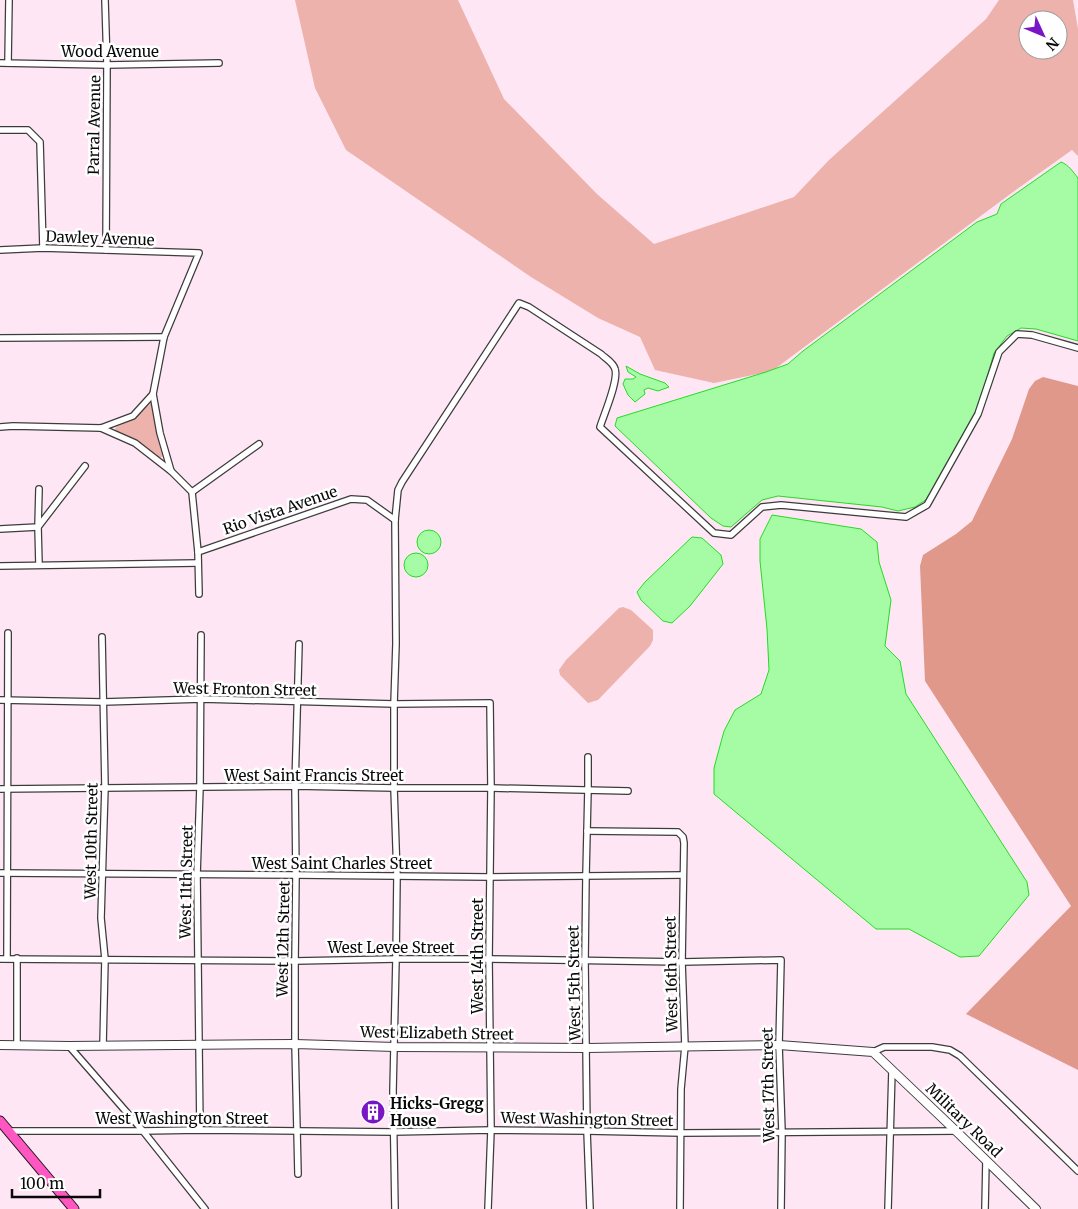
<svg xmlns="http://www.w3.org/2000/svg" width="1078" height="1209" font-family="Merriweather,serif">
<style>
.green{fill:#edb2ac;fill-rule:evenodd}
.forest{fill:#df988a}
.water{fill:#a6fca5;stroke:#25da26}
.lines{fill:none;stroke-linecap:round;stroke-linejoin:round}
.minor-casing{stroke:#3c3c3c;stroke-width:8}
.tertiary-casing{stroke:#3c3c3c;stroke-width:10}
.primary-casing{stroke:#1a1a1a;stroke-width:11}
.minor{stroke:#fff;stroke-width:5.5}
.tertiary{stroke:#fff;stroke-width:8}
.primary{stroke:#ff56c1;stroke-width:9}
.labels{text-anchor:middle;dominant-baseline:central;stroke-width:5;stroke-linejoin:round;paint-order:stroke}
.street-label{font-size:15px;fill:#090909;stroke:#fff}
.poi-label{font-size:15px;font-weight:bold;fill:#090909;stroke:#fff;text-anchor:start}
</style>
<rect width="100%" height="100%" fill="#ffe6f5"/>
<g class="green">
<path d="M 295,0 L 458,0 L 504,99 L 597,194 L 654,244 L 794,197 L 829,160 L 986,19 L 999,0 L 1073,0 L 1078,29 L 1078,156 L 1072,150 L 1013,192 L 772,371 L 714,383 L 655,370 L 640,337 L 598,318 L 531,277 L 346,150 L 315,88 ZM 1028,20 L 1058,20 L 1058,50 L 1028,50 Z"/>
<path d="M 152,402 C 155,420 156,438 163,456 L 160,458 L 130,437 L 117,432 L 115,429 L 116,427 L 134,419 Z"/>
<path d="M 623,607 L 631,610 L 653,630 L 653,640 L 650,646 L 598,700 L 588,703 L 560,675 L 559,670 L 566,660 L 619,608 Z"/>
</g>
<path class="forest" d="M 1043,377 L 1078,386 L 1078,1070 L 966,1014 L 1071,906 L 925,681 L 920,566 L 923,555 L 956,534 L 972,521 L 1012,439 L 1029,389 L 1035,381 Z"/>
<g class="water">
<path d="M 1061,162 C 1069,165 1073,172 1078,178 L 1078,341 L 1036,329 L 1021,328 L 1007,336 L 994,353 L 977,412 L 927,499 L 915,507 L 898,511 L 882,507 L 778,496 L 762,500 L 731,527 L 723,526 L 711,518 L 615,426 L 617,418 L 766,372 L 788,364 L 803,351 L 977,222 L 997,214 L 1001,204 Z"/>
<path d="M 626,366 L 640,374 L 665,383 L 669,387 L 658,391 L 648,388 L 644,390 L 645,394 L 635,402 L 628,395 L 623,384 L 625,379 L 633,379 L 636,377 L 628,372 Z"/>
<path d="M 772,515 L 861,529 L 877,542 L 879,562 L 891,600 L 885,646 L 900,661 L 906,694 L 1027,882 L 1029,895 L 979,956 L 960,957 L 909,929 L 876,929 L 714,794 L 714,768 L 724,731 L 735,710 L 761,694 L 769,670 L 767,629 L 760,561 L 760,539 Z"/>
<circle cx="429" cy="542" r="12"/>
<path d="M 692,537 L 702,538 L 721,555 L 723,564 L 690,606 L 672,623 L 663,621 L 641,600 L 637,592 L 645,582 Z"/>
<circle cx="416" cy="565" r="12"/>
</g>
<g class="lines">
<defs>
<g id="minor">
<path d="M 105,0 L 107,65 L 106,250"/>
<path d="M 0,63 L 107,65 L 219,63"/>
<path d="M 8,63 L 9,0"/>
<path d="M 0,130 L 28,130 L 40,142 L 43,248"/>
<path d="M 0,250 L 43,248 L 199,253 L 164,337 L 153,394 L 133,416 L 101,428 L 13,426 L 0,427"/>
<path d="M 0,338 L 164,337"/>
<path d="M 153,394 L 160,433 L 171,471 L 192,492 L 198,552 L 199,594"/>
<path d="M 101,428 L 135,443 L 171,471"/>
<path d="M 192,492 L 259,444"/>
<path d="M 0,529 L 38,527 L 39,489"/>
<path d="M 198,552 L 351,499 L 367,500 L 395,520"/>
<path d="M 39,565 L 38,527 L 85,466"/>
<path d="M 0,566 L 198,563"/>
<path d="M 102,637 L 105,787 L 101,918 L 105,959 L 103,1045"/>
<path d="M 0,700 L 103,702 L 202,699 L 394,704 L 490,703 L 491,788 L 489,959 L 491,1130 L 488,1209"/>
<path d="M 588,757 L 588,789 L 586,875 L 585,961 L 587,1131 L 590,1209"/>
<path d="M 0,789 L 295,786 L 394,788 L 491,788 L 628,791"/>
<path d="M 587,831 L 678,832 L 683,837 L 684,843 L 682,962 L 685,1046 L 681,1089 L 680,1209"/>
<path d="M 0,873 L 296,875 L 489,877 L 683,875"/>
<path d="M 7,958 L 8,633"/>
<path d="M 17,958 L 17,1045"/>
<path d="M 0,959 L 295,961 L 396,959 L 489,959 L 682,962 L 781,960 L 779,1045 L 782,1132 L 781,1209"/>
<path d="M 69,1046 L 143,1131 L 205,1209"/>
<path d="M 873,1052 L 884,1047 L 932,1047 L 950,1050 L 960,1056 L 1078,1171"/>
<path d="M 200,1130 L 197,875 L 200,787 L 201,635"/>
<path d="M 8,1131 L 143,1131 L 200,1130 L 393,1132 L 491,1130 L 587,1131 L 681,1133 L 956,1131"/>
<path d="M 298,1174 L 295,1044 L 295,961 L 296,875 L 295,786 L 299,644"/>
<path d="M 395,1209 L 393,1091 L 396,959 L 397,876 L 394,788 L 394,704 L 396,644 L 395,520 L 398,490 L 402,482 L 519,303 L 529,307 L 601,354 C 606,359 613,362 615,369 C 619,380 604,414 600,427 L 714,533 L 731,535 L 762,507 L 781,505 L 906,517 L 927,505 L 978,414 L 999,352 L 1017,334 L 1032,335 L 1078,348"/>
<path d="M 888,1209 L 892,1070"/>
<path d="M 985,1209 L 986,1160"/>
</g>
<path id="tertiary" d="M 0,1045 L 69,1046 L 295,1044 L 395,1047 L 587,1048 L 779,1045 L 873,1052 L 956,1131 L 1036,1209"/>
<path id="primary" d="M 0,1121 L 74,1209"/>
</defs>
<use href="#minor" class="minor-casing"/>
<use href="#tertiary" class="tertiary-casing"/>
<use href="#primary" class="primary-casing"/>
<use href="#minor" class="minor"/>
<use href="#tertiary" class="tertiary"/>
<use href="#primary" class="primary"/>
</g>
<defs>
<symbol id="building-disc" viewBox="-11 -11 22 22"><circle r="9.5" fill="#7816c5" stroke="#fff"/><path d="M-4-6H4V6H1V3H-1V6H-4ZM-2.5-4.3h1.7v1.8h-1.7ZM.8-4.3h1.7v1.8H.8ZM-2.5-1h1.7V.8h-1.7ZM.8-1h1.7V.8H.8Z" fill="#fff"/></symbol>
</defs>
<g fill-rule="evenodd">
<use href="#building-disc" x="359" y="1098" width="28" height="28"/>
</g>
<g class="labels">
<g class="street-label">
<text x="110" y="51">Wood Avenue</text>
<text transform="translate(94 125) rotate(-89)">Parral Avenue</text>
<text transform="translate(100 238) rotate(2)">Dawley Avenue</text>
<text transform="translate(280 510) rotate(-19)">Rio Vista Avenue</text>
<text transform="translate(245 689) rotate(1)">West Fronton Street</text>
<text x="314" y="775">West Saint Francis Street</text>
<text transform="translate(91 841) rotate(-89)">West 10th Street</text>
<text x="342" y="863">West Saint Charles Street</text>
<text transform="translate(186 882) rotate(-89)">West 11th Street</text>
<text transform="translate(283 939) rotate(-89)">West 12th Street</text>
<text x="391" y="947">West Levee Street</text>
<text transform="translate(477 956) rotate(-90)">West 14th Street</text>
<text transform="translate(671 974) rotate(-91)">West 16th Street</text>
<text transform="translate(574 983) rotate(-91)">West 15th Street</text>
<text transform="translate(437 1033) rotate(1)">West Elizabeth Street</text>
<text transform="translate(768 1085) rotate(-91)">West 17th Street</text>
<text x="182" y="1118">West Washington Street</text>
<text transform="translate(587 1119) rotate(1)">West Washington Street</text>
<text transform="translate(964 1120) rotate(44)">Military Road</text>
</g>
<g class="poi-label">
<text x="390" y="1103">Hicks-Gregg<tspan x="390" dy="17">House</tspan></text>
</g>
</g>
<g transform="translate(1043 35) rotate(134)"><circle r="24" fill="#ffffff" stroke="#9d9d9d"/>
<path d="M0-4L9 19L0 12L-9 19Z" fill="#7816c5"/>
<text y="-8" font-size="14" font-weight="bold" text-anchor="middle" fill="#090909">N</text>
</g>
<path d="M12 1189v8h88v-8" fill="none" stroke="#090909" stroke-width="2.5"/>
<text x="20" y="1189" font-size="15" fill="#090909" stroke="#ffffff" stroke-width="4" paint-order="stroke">100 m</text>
</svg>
